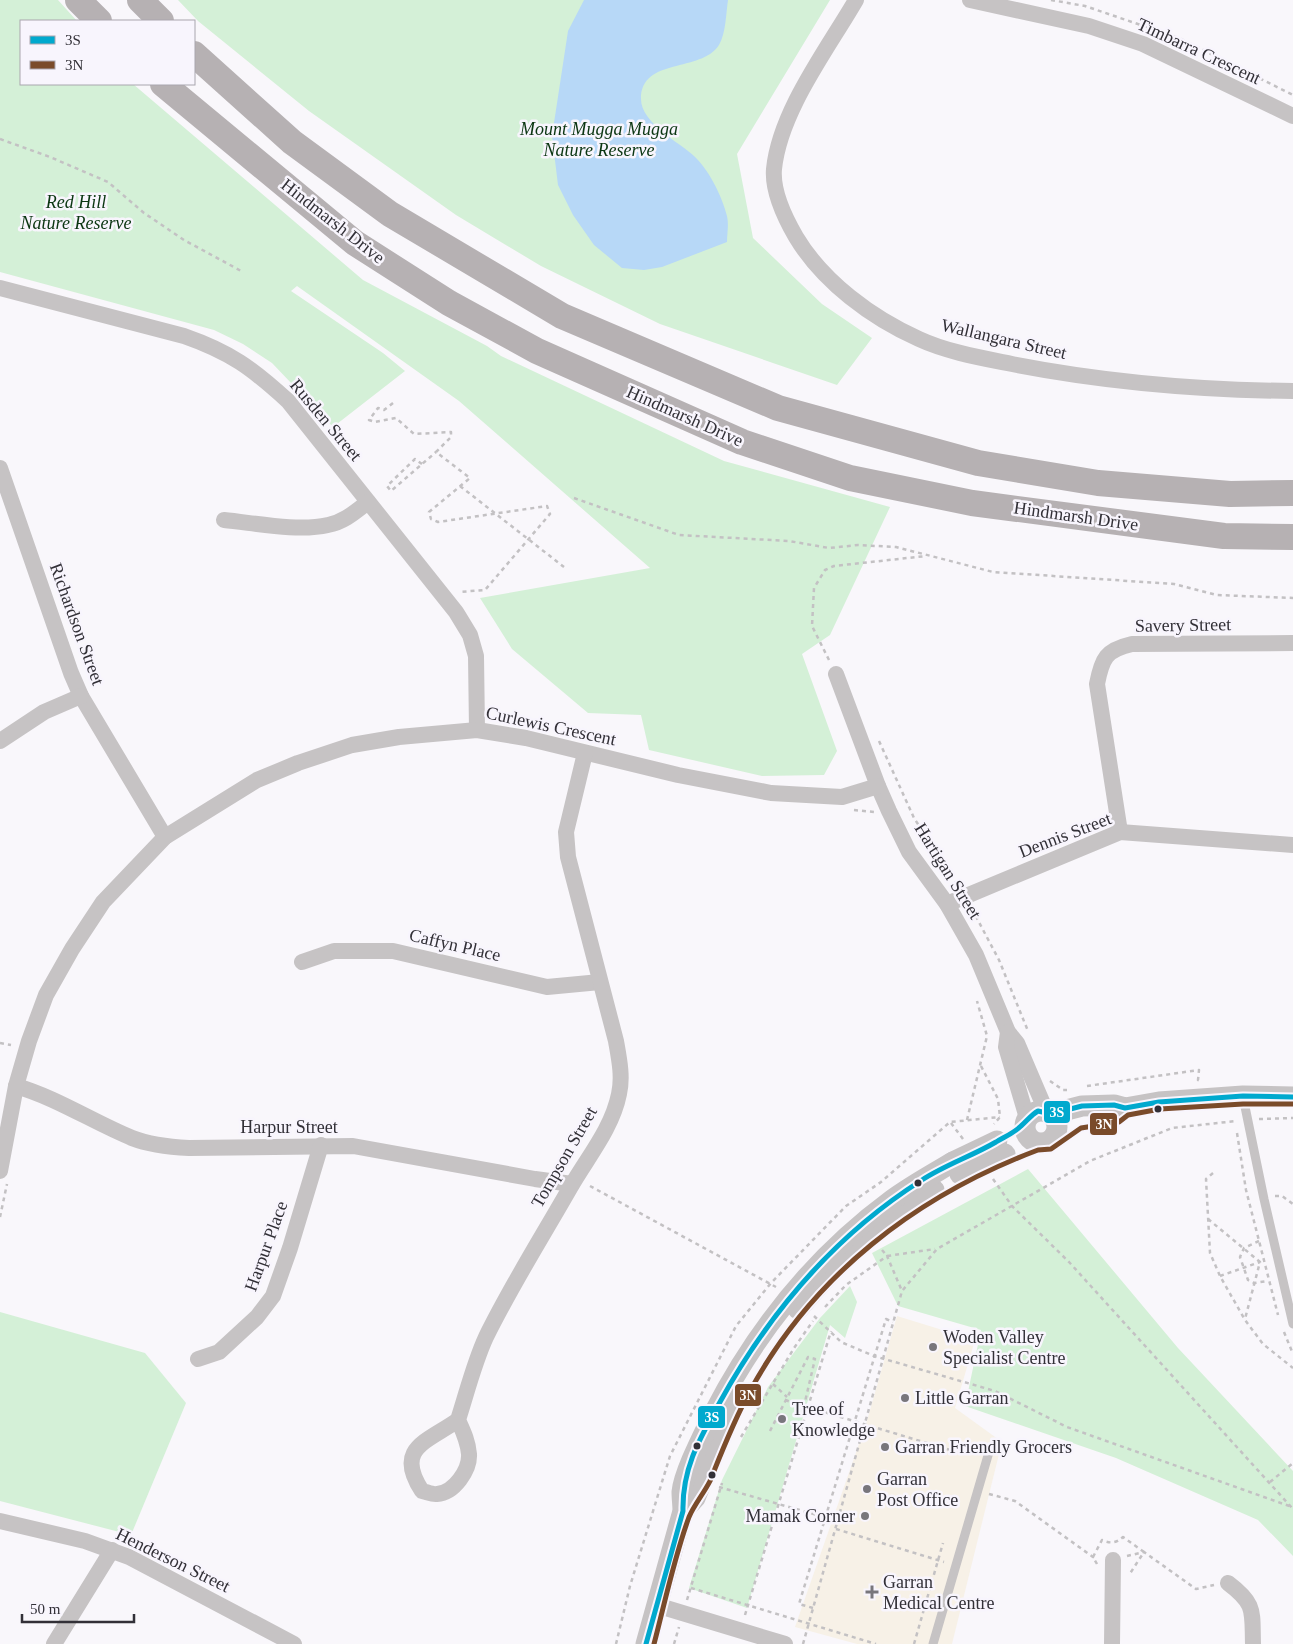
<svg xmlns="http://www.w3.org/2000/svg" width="1293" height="1644" font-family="Georgia,serif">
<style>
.commercial{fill:#f7f1e7}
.green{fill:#d4f0d7}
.water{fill:#b7d8f7}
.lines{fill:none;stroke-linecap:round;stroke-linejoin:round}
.path{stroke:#c3c1c3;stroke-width:2.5;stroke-dasharray:4 4;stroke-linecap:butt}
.service{stroke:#c6c3c4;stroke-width:9}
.minor{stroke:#c6c3c4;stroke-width:16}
.tertiary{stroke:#c6c3c4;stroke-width:21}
.primary{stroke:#b6b1b3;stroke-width:26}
.tertiary-bridge{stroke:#c6c3c4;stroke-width:21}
.bus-1-casing{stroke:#f8f5fd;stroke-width:9}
.bus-2-casing{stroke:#f8f5fd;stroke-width:9}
.bus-1{stroke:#00a9ce;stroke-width:5}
.bus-2{stroke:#7a4b2a;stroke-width:5}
.bus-dot{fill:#323037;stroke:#f8f5fd;stroke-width:2}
.poi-dot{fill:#78767c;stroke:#f8f5fd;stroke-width:2}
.labels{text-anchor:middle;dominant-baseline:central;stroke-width:5;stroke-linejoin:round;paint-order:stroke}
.street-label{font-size:18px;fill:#323037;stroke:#f8f5fd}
.park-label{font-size:18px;font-style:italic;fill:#0b3612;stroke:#f8f5fd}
.poi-label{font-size:18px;fill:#323037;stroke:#f8f5fd;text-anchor:start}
.line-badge{stroke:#f8f5fd;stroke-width:2}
.badge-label{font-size:14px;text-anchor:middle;font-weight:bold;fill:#fff}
</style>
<rect width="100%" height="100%" fill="#f9f7fb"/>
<path class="commercial" d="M 897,1316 L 975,1340 L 955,1408 L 1002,1442 L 952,1644 L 857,1644 L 795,1627 L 866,1424 Z"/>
<g class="green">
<path d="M 0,0 L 58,0 L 77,21 L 21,21 L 21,84 L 133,84 L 363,280 L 487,346 L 501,356 L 724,461 L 890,507 L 830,635 L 802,654 L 837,751 L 824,775 L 762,776 L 649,750 L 641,715 L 588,713 L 512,649 L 480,598 L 650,568 L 459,401 L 297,286 L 291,291 L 383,353 L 405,371 L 333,427 L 272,363 L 243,344 L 214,330 L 0,272 Z"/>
<path d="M 178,0 L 830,0 L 737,154 L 753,238 L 822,304 L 872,338 L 837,385 L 660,324 L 541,266 L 456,215 L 309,111 L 198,21 Z"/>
<path d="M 1028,1169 L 1178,1348 L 1293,1471 L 1293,1556 L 1258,1520 L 1116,1458 L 965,1406 L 981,1330 L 898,1306 L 872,1253 Z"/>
<path d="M 850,1286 L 857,1302 L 845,1338 L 830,1325 L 747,1608 L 689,1588 L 722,1480 L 768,1387 L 820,1318 Z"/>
<path d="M 0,1312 L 145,1353 L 186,1403 L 131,1535 L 0,1501 Z"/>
</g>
<path class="water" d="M 584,0 L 728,0 C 726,13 726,33 719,45 C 701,73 641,57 641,99 C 641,123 679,142 694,156 C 709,170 722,196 727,216 C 729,224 727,234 727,242 L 662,267 L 644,270 L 622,268 L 594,245 L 573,215 L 558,185 L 552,136 L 568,31 Z"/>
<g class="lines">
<g class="path">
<path d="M 1051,0 L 1085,6 L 1179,38 L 1293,95"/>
<path d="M 0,139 L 50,157 L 108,182 L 144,213 L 184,240 L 243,272"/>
<path d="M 393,403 L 384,410 L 378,408 L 369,420 L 375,422 L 396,418 L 414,434 L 451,432 L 451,437 L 436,452 L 470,478 L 429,512 L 431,519 L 438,522 L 547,506 L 550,514 L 485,590 L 459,592"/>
<path d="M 422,464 L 415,459 L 387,486 L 391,491 L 436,452"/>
<path d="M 460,486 L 564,567"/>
<path d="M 574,498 L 679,535 L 789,541 L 829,548 L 858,545 L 896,547 L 993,572 L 1174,584 L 1217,595 L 1293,598"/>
<path d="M 829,660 L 812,626 L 814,588 L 825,570 L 834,566 L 926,556"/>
<path d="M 879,741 L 914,818 L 958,885"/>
<path d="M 854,810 L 874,812"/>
<path d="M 972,909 L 999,960 L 1028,1031"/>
<path d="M 0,1043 L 11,1045"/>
<path d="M 981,1066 L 998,1099 L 1000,1117 L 994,1124"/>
<path d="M 1050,1081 L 1063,1090 L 1067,1090"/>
<path d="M 1087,1086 L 1199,1070 L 1198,1080 L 1200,1080"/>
<path d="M 1259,1119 L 1293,1118"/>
<path d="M 967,1120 L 987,1036 L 977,1001"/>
<path d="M 951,1123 L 963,1139"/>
<path d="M 1237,1133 L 1246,1190 L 1278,1315"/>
<path d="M 1213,1173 L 1206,1179 L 1210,1253 L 1220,1276 L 1245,1320 L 1263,1344 L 1293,1368"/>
<path d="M 993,1179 L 1012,1206 L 1069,1262 L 1293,1509"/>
<path d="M 590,1186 L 776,1287"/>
<path d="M 1275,1196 L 1282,1196 L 1293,1204"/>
<path d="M 0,1217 L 7,1184"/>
<path d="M 1208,1219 L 1260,1262 L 1245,1319"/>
<path d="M 1259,1241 L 1244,1248 L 1240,1257 L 1248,1280 L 1254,1283 L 1268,1281"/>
<path d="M 882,1250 L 887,1256 L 935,1249"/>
<path d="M 1220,1276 L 1260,1262"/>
<path d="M 825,1307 L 846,1285 L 887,1256 L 902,1291"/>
<path d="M 814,1316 L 841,1342 L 874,1356 L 995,1391 L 1067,1427 L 1292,1507"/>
<path d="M 1284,1332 L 1293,1354"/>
<path d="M 773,1384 L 787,1397"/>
<path d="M 785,1400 L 804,1406"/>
<path d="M 770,1431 L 808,1357 L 815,1359 L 804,1406 L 950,1450"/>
<path d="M 741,1437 L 794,1348 L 813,1321"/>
<path d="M 1270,1482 L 1293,1463"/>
<path d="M 719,1487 L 838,1521"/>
<path d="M 989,1494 L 1015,1501 L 1093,1557 L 1097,1557"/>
<path d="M 836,1529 L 944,1562"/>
<path d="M 1127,1556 L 1144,1552 L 1196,1589 L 1214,1585"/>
<path d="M 1097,1564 L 1093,1557 L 1102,1540 C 1111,1544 1116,1543 1123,1537 L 1144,1552 L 1129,1575"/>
<path d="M 691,1588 L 876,1644"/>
<path d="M 687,1600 L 722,1483"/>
<path d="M 813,1608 L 799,1604 L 886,1319 L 893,1322"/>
<path d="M 745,1615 L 831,1331"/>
<path d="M 616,1644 L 630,1586 L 670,1456 L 736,1326 L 771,1283 L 846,1206 L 881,1182 L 950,1122 L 1000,1117"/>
<path d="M 674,1644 L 679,1627"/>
<path d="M 803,1644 L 902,1291 L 937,1249 L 1090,1161 L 1172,1128 L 1236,1121"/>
<path d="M 914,1644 L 943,1543"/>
</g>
<g class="service">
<path d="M 1243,1097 L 1264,1199 L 1293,1324"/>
<path d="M 933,1644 L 989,1452"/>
</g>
<g class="minor">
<path d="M 856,0 C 827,50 780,111 774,169 C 772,192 785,218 796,237 C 823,282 872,318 919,339 C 947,352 982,358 1012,364 C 1104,382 1199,390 1293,391"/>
<path d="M 970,0 L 1089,26 L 1143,44 L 1293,116"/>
<path d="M 0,288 L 184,336 C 230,352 252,368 288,401 L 456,612 L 470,635 L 476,656 L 477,730"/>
<path d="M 0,468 L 71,673 L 81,696 L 165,837"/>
<path d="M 224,520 C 255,523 298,532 328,525 C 344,522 355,512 368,502"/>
<path d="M 836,674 L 878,786 L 889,811 L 909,852 L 947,904 L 976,955 L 1008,1032 L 1017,1043 L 1046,1111"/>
<path d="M 0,741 L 44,712 L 81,696"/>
<path d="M 1120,832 L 1097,684 C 1102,658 1106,650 1132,644 L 1293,643"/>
<path d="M 947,904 L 1120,832 L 1293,845"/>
<path d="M 302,962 L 334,951 L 393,951 L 547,987 L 600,982"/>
<path d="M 1008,1032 L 1006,1047 L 1027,1118"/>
<path d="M 16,1086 C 57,1098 93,1122 132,1138 C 150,1145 169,1147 189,1148 L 353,1146 L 535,1179 L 572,1184"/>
<path d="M 0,1171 L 16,1086 L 29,1041 L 46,995 L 72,949 L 103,902 L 165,837 L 257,780 L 298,763 L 352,745 L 399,737 L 477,730 L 526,738 L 678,775 L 771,793 L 842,797 L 878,786"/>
<path d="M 198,1359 L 219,1352 L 257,1317 L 273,1296 L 290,1248 L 321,1145"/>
<path d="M 458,1420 C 427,1442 394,1448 422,1491 C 427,1492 433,1495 437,1494 C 454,1493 470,1470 469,1454 C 468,1441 463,1431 458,1420 C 467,1392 474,1363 486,1337 C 511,1286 542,1237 570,1188 C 587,1158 612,1129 619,1094 C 623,1077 619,1058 616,1041 L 568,857 L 566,832 L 585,753"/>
<path d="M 0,1521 L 85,1541 L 129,1557 L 294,1644"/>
<path d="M 1228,1583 C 1256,1604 1252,1611 1253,1644"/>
<path d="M 656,1605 L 785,1644"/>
<path d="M 54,1644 L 112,1550"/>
<path d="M 1112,1644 L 1113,1560"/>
</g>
<g class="tertiary">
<circle cx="1041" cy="1127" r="16"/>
<path d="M 1051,1114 L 1082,1106 L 1114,1105 L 1125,1108 L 1159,1102 L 1243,1096 L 1293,1097"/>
<path d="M 798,1309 C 836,1263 883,1221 934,1190"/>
<path d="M 683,1511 L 695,1498 L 732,1409"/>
<path d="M 646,1644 L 683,1511 C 683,1505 682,1498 682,1492 C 684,1472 704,1434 713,1415 C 756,1331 816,1256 892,1200 C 911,1186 933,1174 953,1162"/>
</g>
<g class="primary">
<path d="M 78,0 L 99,21"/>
<path d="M 140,0 L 161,21"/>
<path d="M 194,54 L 292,142 L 390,214 L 562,316 L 778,408 L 978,463 L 1098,483 L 1230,494 L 1293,493"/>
<path d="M 163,84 L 355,243 L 449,303 L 537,351 L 742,442 L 850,478 L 972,503 L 1224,536 L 1293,537"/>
</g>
<g class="tertiary-bridge">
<path d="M 953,1162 L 997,1141"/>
<path d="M 960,1174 L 1005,1154"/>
</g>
<defs>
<path id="bus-1" d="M 646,1644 L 683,1511 C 682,1468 700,1438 720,1402 C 769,1313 835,1235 922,1180 C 945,1165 972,1156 996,1142 C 1004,1137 1014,1133 1021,1126 C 1027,1121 1031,1115 1038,1111 L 1051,1114 L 1082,1106 L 1114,1105 L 1125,1108 L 1159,1102 L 1243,1096 L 1293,1097"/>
<path id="bus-2" d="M 654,1644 C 665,1602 674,1558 689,1517 C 694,1505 704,1493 710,1481 C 722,1451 734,1420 750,1391 C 813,1275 916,1196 1038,1150 L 1051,1149 L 1081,1128 L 1119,1122 L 1128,1115 L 1160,1109 L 1243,1104 L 1293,1104"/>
</defs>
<use href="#bus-1" class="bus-1-casing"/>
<use href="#bus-2" class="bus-2-casing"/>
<use href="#bus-1" class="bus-1"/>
<use href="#bus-2" class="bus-2"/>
</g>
<g class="bus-dot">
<circle cx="1158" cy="1109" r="4.5"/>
<circle cx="918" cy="1183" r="4.5"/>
<circle cx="697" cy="1446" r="4.5"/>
<circle cx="712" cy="1475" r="4.5"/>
</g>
<g class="poi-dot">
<circle cx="933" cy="1347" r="5"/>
<circle cx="905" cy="1398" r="5"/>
<circle cx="782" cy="1419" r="5"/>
<circle cx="885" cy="1447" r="5"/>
<circle cx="867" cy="1489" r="5"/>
<circle cx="865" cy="1516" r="5"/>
<path d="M869.5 1584.5h5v5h5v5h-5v5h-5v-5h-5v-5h5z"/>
</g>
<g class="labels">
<g class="street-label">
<text transform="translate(1199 51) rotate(25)">Timbarra Crescent</text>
<text transform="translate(333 221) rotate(38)">Hindmarsh Drive</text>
<text transform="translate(1004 339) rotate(13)">Wallangara Street</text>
<text transform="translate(685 416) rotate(24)">Hindmarsh Drive</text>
<text transform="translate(326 420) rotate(50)">Rusden Street</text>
<text transform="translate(1076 516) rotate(8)">Hindmarsh Drive</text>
<text transform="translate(77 624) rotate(70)">Richardson Street</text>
<text transform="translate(1183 625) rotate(-1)">Savery Street</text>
<text transform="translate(551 726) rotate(12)">Curlewis Crescent</text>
<text transform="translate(1065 835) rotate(-21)">Dennis Street</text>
<text transform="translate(948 871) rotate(58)">Hartigan Street</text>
<text transform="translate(455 945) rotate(13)">Caffyn Place</text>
<text x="289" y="1127">Harpur Street</text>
<text transform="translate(564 1157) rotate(-60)">Tompson Street</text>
<text transform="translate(266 1246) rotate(-70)">Harpur Place</text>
<text transform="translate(173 1560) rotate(26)">Henderson Street</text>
</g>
<g class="park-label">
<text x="599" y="129">Mount Mugga Mugga<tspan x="599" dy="21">Nature Reserve</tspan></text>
<text x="76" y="202">Red Hill<tspan x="76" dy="21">Nature Reserve</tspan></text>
</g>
<g class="poi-label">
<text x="943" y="1337">Woden Valley<tspan x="943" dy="21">Specialist Centre</tspan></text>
<text x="915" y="1398">Little Garran</text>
<text x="792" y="1409">Tree of<tspan x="792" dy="21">Knowledge</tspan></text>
<text x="895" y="1447">Garran Friendly Grocers</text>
<text x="877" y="1479">Garran<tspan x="877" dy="21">Post Office</tspan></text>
<text x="855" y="1516" text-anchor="end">Mamak Corner</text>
<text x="883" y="1582">Garran<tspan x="883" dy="21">Medical Centre</tspan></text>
</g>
</g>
<g class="line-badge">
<rect x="1043" y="1100" width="28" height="24" rx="5" fill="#00a9ce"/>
<rect x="1089" y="1112" width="29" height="24" rx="5" fill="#7a4b2a"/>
<rect x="734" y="1383" width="28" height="24" rx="5" fill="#7a4b2a"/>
<rect x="697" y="1405" width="29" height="24" rx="5" fill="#00a9ce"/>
</g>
<g class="badge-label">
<text x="1057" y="1117">3S</text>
<text x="1104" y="1129">3N</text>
<text x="748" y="1400">3N</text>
<text x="712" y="1422">3S</text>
</g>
<rect x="20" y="20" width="175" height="65" fill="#f8f5fd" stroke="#a9a6ae"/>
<rect x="30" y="36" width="25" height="8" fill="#00a9ce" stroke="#a9a6ae"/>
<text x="65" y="45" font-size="15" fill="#323037">3S</text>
<rect x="30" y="61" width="25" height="8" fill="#7a4b2a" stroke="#a9a6ae"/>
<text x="65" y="70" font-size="15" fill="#323037">3N</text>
<path d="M22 1614v8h112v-8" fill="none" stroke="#323037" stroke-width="2.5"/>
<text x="30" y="1614" font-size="15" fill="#323037" stroke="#f8f5fd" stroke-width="4" paint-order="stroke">50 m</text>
</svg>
